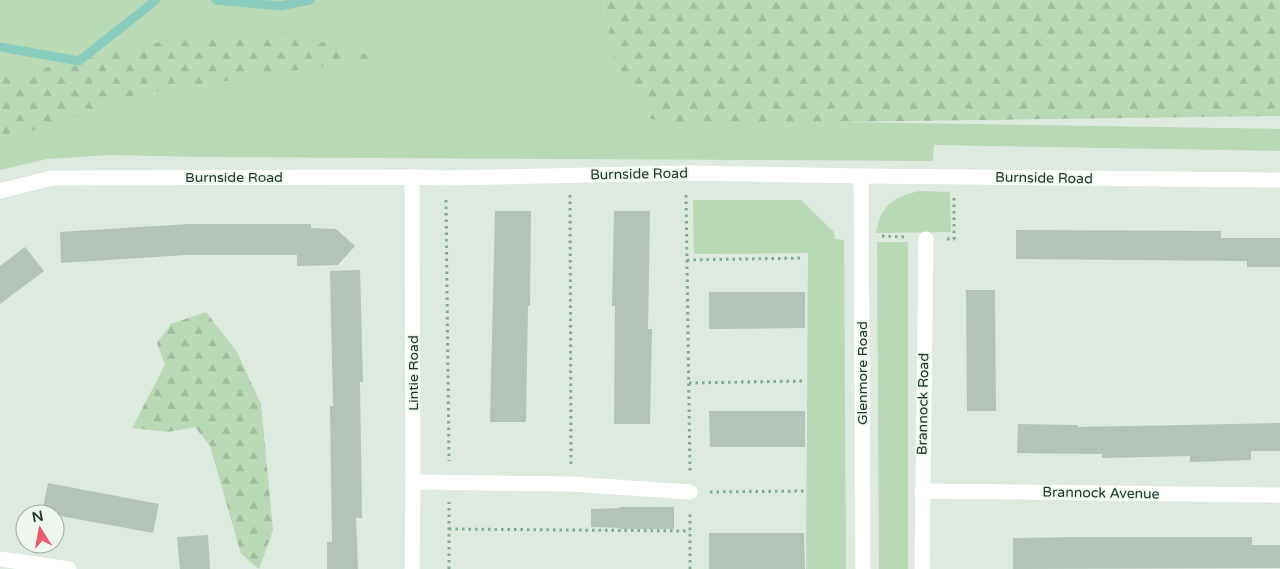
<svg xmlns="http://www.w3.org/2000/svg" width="1280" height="569" font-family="'Varela Round',sans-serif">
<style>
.grass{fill:#bad9b7}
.forest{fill:url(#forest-firs)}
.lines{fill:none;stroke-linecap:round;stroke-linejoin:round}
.stream{stroke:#88ccbe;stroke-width:9}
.building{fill:#b3c3b8}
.path{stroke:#80ab8e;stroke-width:3;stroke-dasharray:2.5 4;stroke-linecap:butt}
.minor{stroke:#fff;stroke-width:15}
.labels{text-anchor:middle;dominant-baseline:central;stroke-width:4;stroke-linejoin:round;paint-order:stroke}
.street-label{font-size:14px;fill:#203729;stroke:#eef6ef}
</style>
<defs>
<pattern id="forest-firs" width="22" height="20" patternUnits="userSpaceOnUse" patternTransform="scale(1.25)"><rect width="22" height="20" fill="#bad9b7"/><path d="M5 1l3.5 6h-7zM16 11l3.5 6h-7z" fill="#a0bb9d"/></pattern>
</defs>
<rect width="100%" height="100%" fill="#dee9e0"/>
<g class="grass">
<path d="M 0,0 L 603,0 L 615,65 L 651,119 L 1280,129 L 1280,151 L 934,145 L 933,161 L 203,157 L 110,155 L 47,159 L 0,170 Z"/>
<path d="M 920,191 L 950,192 L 951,232 L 876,233 C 880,206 894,196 920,191 Z"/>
<path d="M 693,200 L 801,200 L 834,232 L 835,239 L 844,240 L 846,569 L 806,569 L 808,253 L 694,254 Z"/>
<path d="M 877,242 L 908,242 L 908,569 L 879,569 Z"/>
</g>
<g class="forest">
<path d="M 603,0 L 1280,0 L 1280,116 L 689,124 L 651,119 L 615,65 Z"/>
<path d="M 291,33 L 378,58 L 137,94 L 0,142 L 0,78 L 161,42 Z"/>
<path d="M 206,312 L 237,352 L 261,404 L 273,530 L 259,569 L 241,554 L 210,446 L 195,427 L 168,432 L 132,428 L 165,365 L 157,343 L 171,324 Z"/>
</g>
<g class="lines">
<g class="stream">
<path d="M 216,0 L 280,6 L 310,0"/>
<path d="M 0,47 L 79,61 L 156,0"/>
</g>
</g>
<g class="building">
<path d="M 495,211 L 531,211 L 530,306 L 528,306 L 526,422 L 490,422 Z"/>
<path d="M 614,211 L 650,211 L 648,329 L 652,329 L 650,424 L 614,424 L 615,306 L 612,306 Z"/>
<path d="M 188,224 L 311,224 L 311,228 L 336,229 L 355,246 L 338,265 L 297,266 L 297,255 L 186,255 L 61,263 L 60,232 Z"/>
<path d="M 1016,230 L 1221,231 L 1221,238 L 1280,238 L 1280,267 L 1247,267 L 1247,261 L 1016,259 Z"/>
<path d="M 25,247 L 44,271 L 0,304 L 0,266 Z"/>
<path d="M 360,270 L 363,382 L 360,382 L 362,518 L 356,518 L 358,569 L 327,569 L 327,542 L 332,542 L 330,406 L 333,406 L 330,271 Z"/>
<path d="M 966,290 L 995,290 L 996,411 L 967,411 Z"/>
<path d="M 709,292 L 805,292 L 805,328 L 709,329 Z"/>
<path d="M 709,411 L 805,411 L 805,447 L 710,447 Z"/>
<path d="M 1280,423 L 1280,451 L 1251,451 L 1251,460 L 1190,462 L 1190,456 L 1102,458 L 1102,454 L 1017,453 L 1018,424 L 1078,425 L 1078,427 Z"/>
<path d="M 48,483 L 159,504 L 153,533 L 55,515 L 55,514 L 42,513 Z"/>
<path d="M 620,507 L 674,507 L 674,529 L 620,529 L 620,528 L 591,527 L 591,509 L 620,508 Z"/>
<path d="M 709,533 L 804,533 L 805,569 L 709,569 Z"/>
<path d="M 208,535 L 210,569 L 180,569 L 177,537 Z"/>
<path d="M 1075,537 L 1252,537 L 1252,545 L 1280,545 L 1280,568 L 1013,569 L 1013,538 Z"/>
</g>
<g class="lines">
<g class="path">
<path d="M 570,195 L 571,464"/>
<path d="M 686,195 L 690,471"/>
<path d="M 446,200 L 449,461"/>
<path d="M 882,236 L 906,237"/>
<path d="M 947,239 L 954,239 L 954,197"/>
<path d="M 687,260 L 803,258"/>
<path d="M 689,383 L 803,381"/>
<path d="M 710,492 L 804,491"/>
<path d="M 449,529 L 690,531"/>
<path d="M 449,569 L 449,502"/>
<path d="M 690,569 L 690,512"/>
</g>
<g class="minor">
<path d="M 861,176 L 863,569"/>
<path d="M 0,191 L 52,178 L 412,177 L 446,178 L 686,173 L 861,176 L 1280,180"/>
<path d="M 413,482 L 571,484 L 690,492"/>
<path d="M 922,491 L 1280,495"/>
<path d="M 0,559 L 69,569"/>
<path d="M 412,569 L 413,482 L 412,177"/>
<path d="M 922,569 L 926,239"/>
</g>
</g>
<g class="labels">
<g class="street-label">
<text transform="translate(639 174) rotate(-1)">Burnside Road</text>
<text x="234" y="177">Burnside Road</text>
<text transform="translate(1044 178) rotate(1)">Burnside Road</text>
<text transform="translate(413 373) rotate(-90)">Lintie Road</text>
<text transform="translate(862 373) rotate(-90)">Glenmore Road</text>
<text transform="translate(923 404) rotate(-89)">Brannock Road</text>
<text transform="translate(1101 493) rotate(1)">Brannock Avenue</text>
</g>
</g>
<g transform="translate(40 529) rotate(349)"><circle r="24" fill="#eef6ef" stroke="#9caaa0"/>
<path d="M0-4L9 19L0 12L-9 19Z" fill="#ea5b6b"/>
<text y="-8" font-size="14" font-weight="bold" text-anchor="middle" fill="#203729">N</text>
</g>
</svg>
